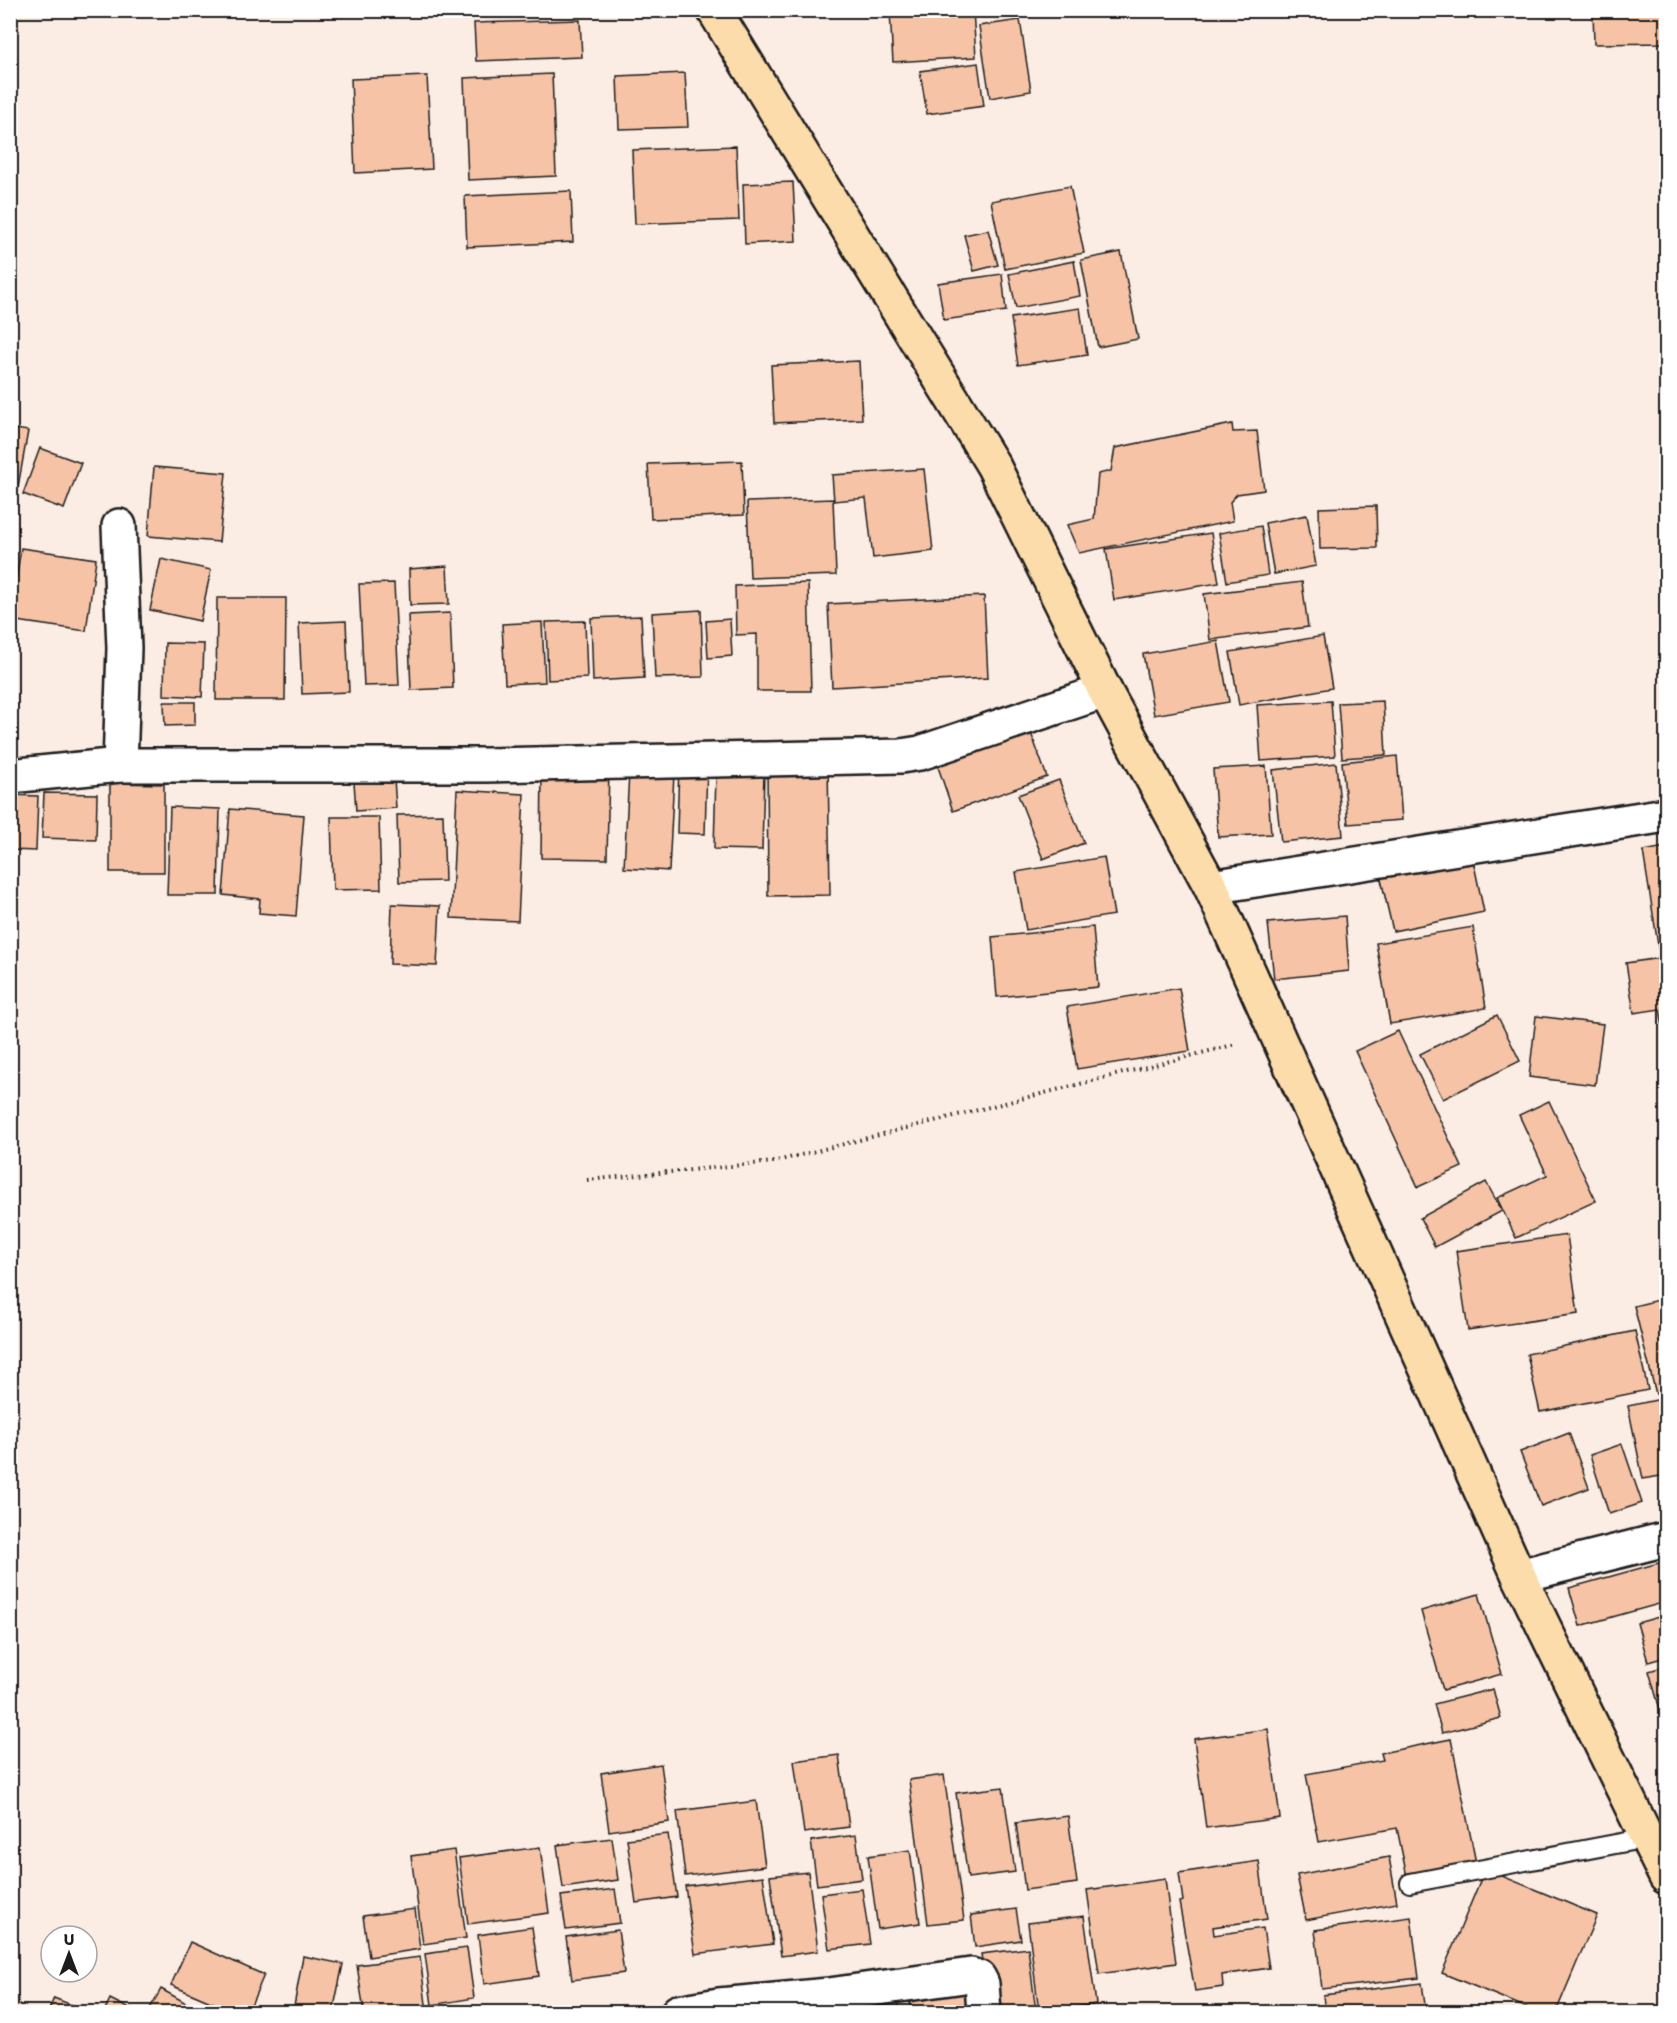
<svg xmlns="http://www.w3.org/2000/svg" width="1677" height="2023" font-family="'Shantell Sans',sans-serif">
<style>
.building{fill:#f6c3a6;stroke:#1c1c1c;stroke-width:1.5}
.lines{fill:none;stroke-linecap:round;stroke-linejoin:round}
.lane-casing{stroke:#1c1c1c;stroke-width:22}
.street-casing{stroke:#1c1c1c;stroke-width:38}
.primary-casing{stroke:#1c1c1c;stroke-width:38}
.path{stroke:#1c1c1c;stroke-width:4;stroke-dasharray:1.5 4.5;stroke-linecap:butt}
.lane{stroke:#fff;stroke-width:18}
.street{stroke:#fff;stroke-width:33}
.primary{stroke:#fddcac;stroke-width:33}
</style>
<rect width="100%" height="100%" fill="#fcede4"/>
<filter id="ink" filterUnits="userSpaceOnUse"><feTurbulence type="fractalNoise" baseFrequency=".0167" numOctaves="2"/><feDisplacementMap in="SourceGraphic" scale="12" xChannelSelector="R" yChannelSelector="G"/><feConvolveMatrix kernelMatrix="1 2 1 2 8 2 1 2 1" color-interpolation-filters="sRGB"/></filter>
<g filter="url(#ink)">
<g class="building">
<path d="M 473,10 L 559,10 L 559,13 L 473,17 Z"/>
<path d="M 911,10 L 973,10 L 976,57 L 893,62 L 890,12 Z"/>
<path d="M 1593,10 L 1666,10 L 1666,43 L 1594,44 Z"/>
<path d="M 580,20 L 582,57 L 476,61 L 474,23 Z"/>
<path d="M 1020,20 L 1031,91 L 990,98 L 979,26 Z"/>
<path d="M 978,63 L 984,106 L 927,114 L 920,71 Z"/>
<path d="M 685,73 L 688,127 L 619,129 L 617,76 Z"/>
<path d="M 552,74 L 556,176 L 468,180 L 464,78 Z"/>
<path d="M 427,76 L 432,169 L 355,173 L 351,79 Z"/>
<path d="M 736,146 L 739,220 L 635,224 L 632,150 Z"/>
<path d="M 793,182 L 796,241 L 745,244 L 743,184 Z"/>
<path d="M 1070,186 L 1084,253 L 1005,269 L 991,201 Z"/>
<path d="M 571,191 L 573,242 L 467,247 L 465,196 Z"/>
<path d="M 988,230 L 998,265 L 974,271 L 964,235 Z"/>
<path d="M 1121,252 L 1138,339 L 1098,347 L 1081,260 Z"/>
<path d="M 1074,261 L 1080,296 L 1016,308 L 1009,274 Z"/>
<path d="M 1002,274 L 1006,311 L 944,320 L 938,283 Z"/>
<path d="M 1080,308 L 1087,355 L 1018,365 L 1011,318 Z"/>
<path d="M 859,361 L 862,419 L 774,423 L 771,365 Z"/>
<path d="M 1232,424 L 1233,432 L 1257,431 L 1264,490 L 1237,494 L 1230,502 L 1233,521 L 1079,553 L 1067,525 L 1094,519 L 1098,474 L 1111,471 L 1115,448 Z"/>
<path d="M 10,428 L 28,431 L 16,498 L 10,497 Z"/>
<path d="M 40,448 L 81,463 L 64,509 L 23,494 Z"/>
<path d="M 742,461 L 744,515 L 651,519 L 648,464 Z"/>
<path d="M 154,467 L 226,473 L 219,542 L 148,536 Z"/>
<path d="M 924,469 L 933,551 L 873,558 L 866,498 L 834,501 L 832,475 Z"/>
<path d="M 833,499 L 836,575 L 750,578 L 747,502 Z"/>
<path d="M 1376,506 L 1377,548 L 1320,549 L 1319,508 Z"/>
<path d="M 1307,515 L 1316,566 L 1274,574 L 1265,523 Z"/>
<path d="M 1261,526 L 1268,575 L 1227,582 L 1219,533 Z"/>
<path d="M 1211,533 L 1219,583 L 1114,600 L 1106,549 Z"/>
<path d="M 21,548 L 96,559 L 86,631 L 10,620 Z"/>
<path d="M 161,559 L 211,570 L 200,621 L 150,610 Z"/>
<path d="M 447,566 L 449,604 L 410,605 L 409,569 Z"/>
<path d="M 1302,582 L 1308,627 L 1210,640 L 1204,594 Z"/>
<path d="M 394,583 L 399,685 L 364,686 L 359,584 Z"/>
<path d="M 808,583 L 811,691 L 757,691 L 757,634 L 736,635 L 735,586 Z"/>
<path d="M 984,596 L 988,678 L 832,687 L 828,604 Z"/>
<path d="M 217,598 L 286,598 L 285,700 L 216,700 Z"/>
<path d="M 701,610 L 703,677 L 655,678 L 652,613 Z"/>
<path d="M 450,613 L 453,688 L 411,690 L 408,615 Z"/>
<path d="M 641,616 L 644,678 L 593,681 L 591,618 Z"/>
<path d="M 730,619 L 732,656 L 708,658 L 706,621 Z"/>
<path d="M 346,621 L 349,692 L 302,694 L 299,623 Z"/>
<path d="M 585,621 L 587,678 L 548,680 L 546,622 Z"/>
<path d="M 542,622 L 545,682 L 505,684 L 502,624 Z"/>
<path d="M 1323,636 L 1332,688 L 1239,705 L 1230,652 Z"/>
<path d="M 1218,641 L 1229,702 L 1154,715 L 1143,654 Z"/>
<path d="M 165,643 L 204,644 L 202,697 L 164,695 Z"/>
<path d="M 1331,701 L 1335,756 L 1261,761 L 1257,705 Z"/>
<path d="M 1383,701 L 1386,755 L 1342,758 L 1338,703 Z"/>
<path d="M 164,702 L 195,702 L 195,725 L 165,726 Z"/>
<path d="M 1027,722 L 1047,777 L 953,811 L 934,755 Z"/>
<path d="M 1397,756 L 1402,820 L 1348,824 L 1342,762 Z"/>
<path d="M 679,763 L 707,764 L 705,834 L 677,833 Z"/>
<path d="M 767,763 L 828,763 L 830,895 L 768,896 Z"/>
<path d="M 1336,763 L 1343,836 L 1281,842 L 1273,770 Z"/>
<path d="M 542,766 L 609,767 L 607,859 L 541,858 Z"/>
<path d="M 1266,766 L 1271,834 L 1218,837 L 1213,769 Z"/>
<path d="M 629,772 L 674,774 L 669,871 L 624,868 Z"/>
<path d="M 716,773 L 764,773 L 762,850 L 714,849 Z"/>
<path d="M 394,779 L 396,808 L 356,811 L 354,782 Z"/>
<path d="M 1059,780 L 1084,843 L 1043,859 L 1018,795 Z"/>
<path d="M 110,783 L 164,784 L 164,872 L 110,872 Z"/>
<path d="M 457,790 L 524,794 L 518,921 L 451,918 Z"/>
<path d="M 44,793 L 97,794 L 96,840 L 42,838 Z"/>
<path d="M 10,795 L 38,796 L 36,851 L 10,850 Z"/>
<path d="M 170,807 L 220,809 L 218,895 L 167,895 Z"/>
<path d="M 230,809 L 304,815 L 296,916 L 259,913 L 260,899 L 223,895 Z"/>
<path d="M 443,814 L 445,881 L 399,882 L 397,815 Z"/>
<path d="M 331,817 L 379,817 L 381,889 L 333,890 Z"/>
<path d="M 1666,847 L 1666,1046 L 1660,1009 L 1634,1013 L 1626,963 L 1660,958 L 1643,851 Z"/>
<path d="M 1472,855 L 1484,912 L 1393,931 L 1380,875 Z"/>
<path d="M 1104,857 L 1114,915 L 1026,930 L 1016,872 Z"/>
<path d="M 392,904 L 440,906 L 437,966 L 390,964 Z"/>
<path d="M 1345,916 L 1349,971 L 1274,979 L 1268,923 Z"/>
<path d="M 1093,927 L 1098,987 L 997,997 L 992,937 Z"/>
<path d="M 1473,927 L 1486,1008 L 1390,1024 L 1376,943 Z"/>
<path d="M 1179,988 L 1190,1051 L 1077,1069 L 1067,1007 Z"/>
<path d="M 1497,1015 L 1520,1061 L 1443,1099 L 1420,1054 Z"/>
<path d="M 1536,1016 L 1603,1024 L 1595,1085 L 1529,1077 Z"/>
<path d="M 1398,1031 L 1462,1167 L 1418,1187 L 1355,1051 Z"/>
<path d="M 1549,1101 L 1596,1201 L 1516,1238 L 1497,1198 L 1547,1175 L 1519,1115 Z"/>
<path d="M 1486,1182 L 1502,1211 L 1435,1247 L 1420,1218 Z"/>
<path d="M 1567,1235 L 1578,1314 L 1468,1330 L 1456,1251 Z"/>
<path d="M 1666,1298 L 1666,1392 L 1656,1394 L 1634,1306 Z"/>
<path d="M 1635,1331 L 1648,1390 L 1540,1412 L 1527,1354 Z"/>
<path d="M 1666,1398 L 1666,1475 L 1643,1479 L 1628,1406 Z"/>
<path d="M 1569,1433 L 1589,1488 L 1541,1506 L 1520,1452 Z"/>
<path d="M 1622,1444 L 1642,1503 L 1609,1514 L 1590,1455 Z"/>
<path d="M 1666,1561 L 1666,1602 L 1580,1626 L 1569,1588 Z"/>
<path d="M 1479,1594 L 1502,1674 L 1443,1690 L 1421,1611 Z"/>
<path d="M 1666,1615 L 1666,1657 L 1648,1662 L 1637,1623 Z"/>
<path d="M 1666,1666 L 1666,1719 L 1663,1720 L 1649,1671 Z"/>
<path d="M 1493,1689 L 1501,1718 L 1442,1733 L 1434,1704 Z"/>
<path d="M 1268,1729 L 1280,1818 L 1206,1828 L 1194,1739 Z"/>
<path d="M 1451,1739 L 1476,1863 L 1407,1877 L 1397,1828 L 1319,1842 L 1306,1774 L 1383,1760 L 1381,1753 Z"/>
<path d="M 839,1755 L 849,1827 L 804,1833 L 794,1761 Z"/>
<path d="M 661,1764 L 669,1822 L 609,1831 L 601,1773 Z"/>
<path d="M 944,1775 L 964,1920 L 928,1924 L 909,1780 Z"/>
<path d="M 1003,1787 L 1015,1872 L 968,1878 L 956,1793 Z"/>
<path d="M 756,1801 L 765,1866 L 685,1876 L 677,1811 Z"/>
<path d="M 1068,1816 L 1077,1883 L 1025,1890 L 1016,1823 Z"/>
<path d="M 668,1834 L 677,1897 L 636,1903 L 627,1839 Z"/>
<path d="M 856,1835 L 862,1879 L 817,1885 L 811,1841 Z"/>
<path d="M 612,1838 L 618,1880 L 563,1888 L 557,1845 Z"/>
<path d="M 540,1847 L 549,1913 L 468,1924 L 459,1858 Z"/>
<path d="M 454,1850 L 466,1938 L 423,1944 L 411,1856 Z"/>
<path d="M 910,1850 L 920,1923 L 878,1929 L 868,1856 Z"/>
<path d="M 1389,1857 L 1397,1903 L 1306,1920 L 1297,1875 Z"/>
<path d="M 1259,1861 L 1267,1919 L 1213,1927 L 1214,1935 L 1263,1928 L 1269,1968 L 1222,1975 L 1223,1987 L 1195,1991 L 1179,1902 L 1183,1901 L 1179,1873 Z"/>
<path d="M 1485,1869 L 1597,1915 L 1556,2012 L 1537,2012 L 1442,1973 Z"/>
<path d="M 808,1872 L 818,1951 L 781,1956 L 770,1876 Z"/>
<path d="M 763,1876 L 773,1944 L 695,1954 L 685,1886 Z"/>
<path d="M 1165,1879 L 1176,1963 L 1099,1974 L 1087,1890 Z"/>
<path d="M 615,1889 L 620,1923 L 566,1930 L 561,1896 Z"/>
<path d="M 862,1889 L 870,1944 L 829,1949 L 821,1894 Z"/>
<path d="M 415,1909 L 420,1949 L 369,1957 L 363,1916 Z"/>
<path d="M 1016,1909 L 1021,1940 L 975,1947 L 971,1915 Z"/>
<path d="M 1084,1916 L 1096,2004 L 1039,2012 L 1028,1923 Z"/>
<path d="M 1411,1917 L 1419,1978 L 1322,1989 L 1315,1930 Z"/>
<path d="M 532,1927 L 539,1976 L 484,1984 L 478,1935 Z"/>
<path d="M 618,1930 L 624,1973 L 572,1980 L 566,1937 Z"/>
<path d="M 190,1942 L 264,1975 L 248,2012 L 234,2012 L 171,1985 Z"/>
<path d="M 467,1948 L 474,1998 L 432,2005 L 425,1954 Z"/>
<path d="M 1028,1948 L 1036,2012 L 989,2012 L 981,1954 Z"/>
<path d="M 303,1956 L 343,1964 L 333,2012 L 293,2012 Z"/>
<path d="M 420,1957 L 427,2012 L 364,2012 L 357,1965 Z"/>
<path d="M 1422,1983 L 1426,2012 L 1325,2012 L 1323,1995 Z"/>
<path d="M 161,1989 L 188,2004 L 183,2012 L 148,2012 Z"/>
<path d="M 966,1990 L 969,2012 L 911,2012 L 909,1998 Z"/>
<path d="M 54,1998 L 79,2008 L 78,2012 L 48,2012 Z"/>
<path d="M 110,1999 L 132,2010 L 131,2012 L 104,2012 Z"/>
<path d="M 841,2002 L 899,2003 L 899,2012 L 841,2012 Z"/>
</g>
<g class="lines">
<defs>
<path id="lane" d="M 1410,1883 L 1647,1838"/>
<g id="street">
<path d="M 119,526 L 124,648 L 120,765"/>
<path d="M 10,776 L 120,765 L 487,765 L 901,756 L 920,753 L 1105,691"/>
<path d="M 1211,887 L 1666,815"/>
<path d="M 1519,1576 L 1666,1539"/>
<path d="M 678,2012 L 719,2005 L 829,1995 L 971,1975 L 979,1978 L 982,1984 L 984,2012"/>
</g>
<path id="primary" d="M 714,10 L 993,465 L 1105,691 L 1211,887 L 1519,1576 L 1666,1877"/>
</defs>
<use href="#lane" class="lane-casing"/>
<use href="#street" class="street-casing"/>
<use href="#primary" class="primary-casing"/>
<path class="path" d="M 587,1180 L 773,1162 L 1237,1044"/>
<use href="#lane" class="lane"/>
<use href="#street" class="street"/>
<use href="#primary" class="primary"/>
</g>
</g>
<rect width="1677" height="2023" fill="none" stroke="#fff" stroke-width="36"/>
<rect x="18" y="18" width="1641" height="1987" fill="none" stroke="#1c1c1c" stroke-width="2" filter="url(#ink)"/>
<g transform="translate(69 1954)"><circle r="28" fill="#ffffff" stroke="#a4a4a4" stroke-width="1.5"/>
<path d="M0-4.5L10 22L0 15L-10 22Z" fill="#1c1c1c"/>
<text y="-9" font-size="16" font-weight="bold" text-anchor="middle" fill="#1c1c1c">U</text>
</g>
</svg>
